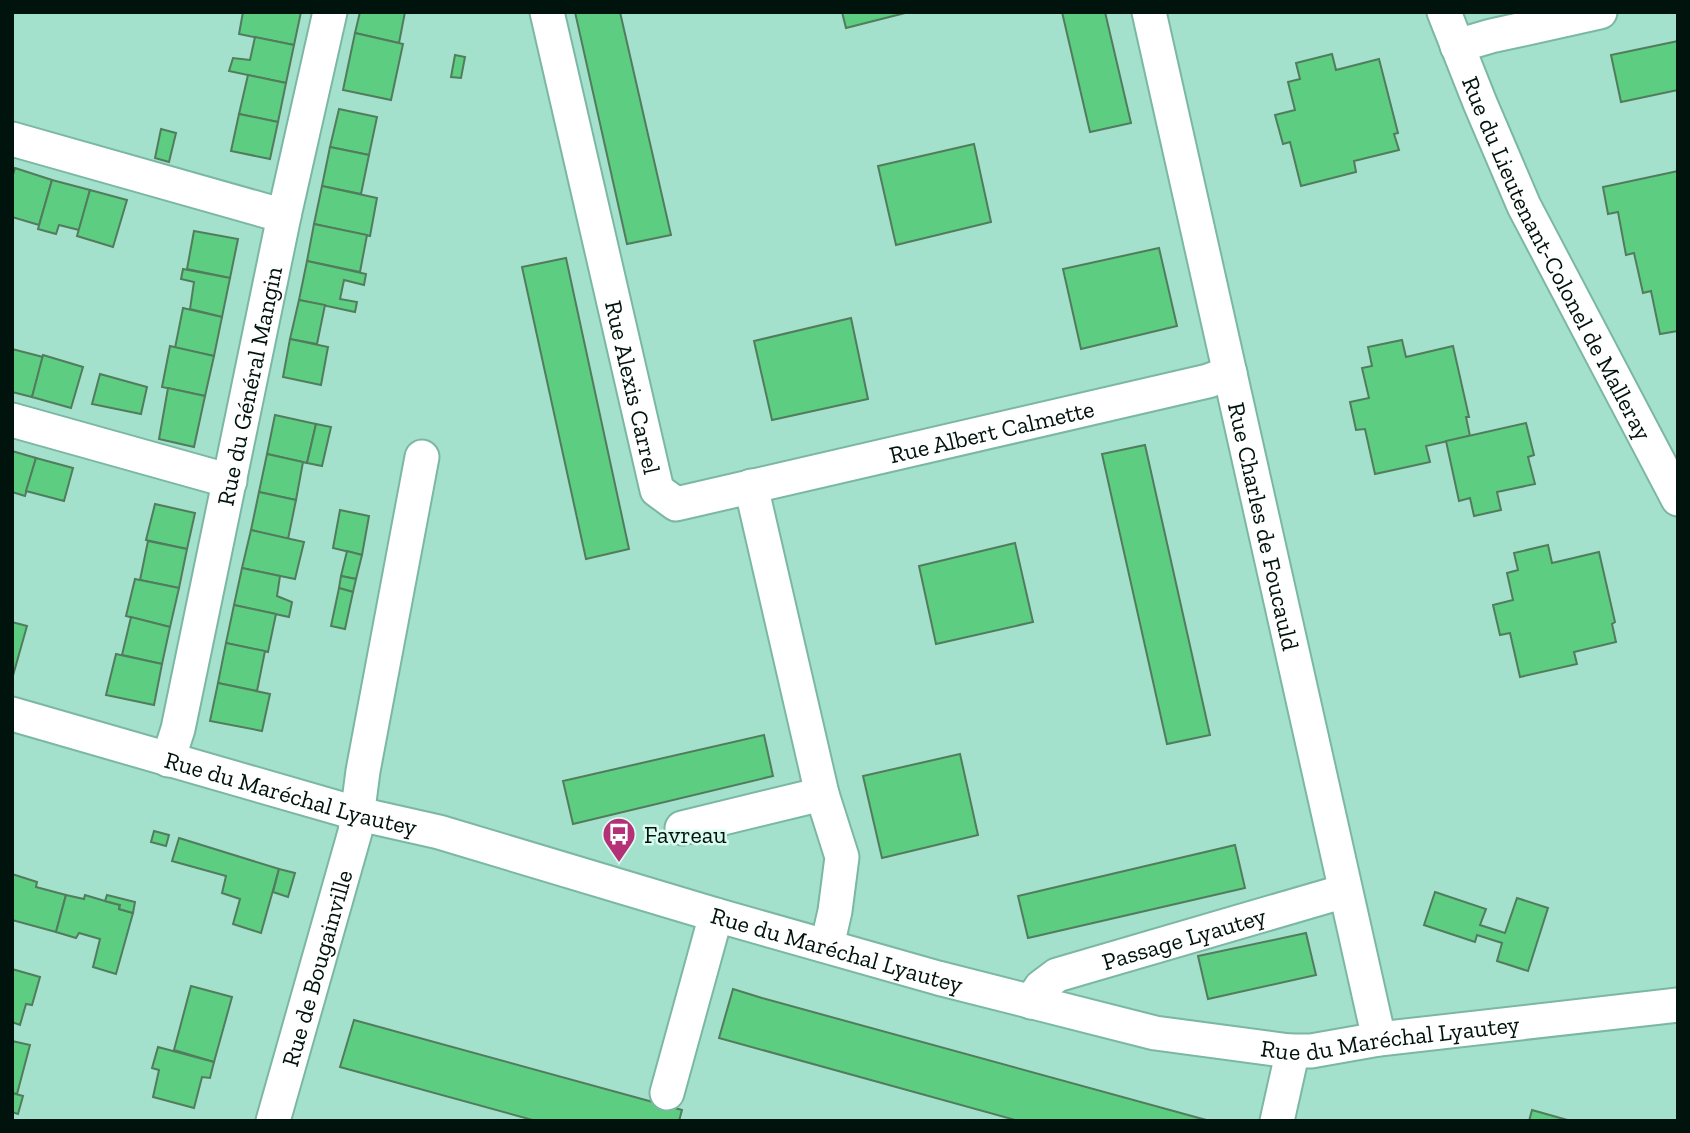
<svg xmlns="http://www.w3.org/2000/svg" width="1690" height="1133" font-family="'Zilla Slab',serif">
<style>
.building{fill:#5dcd82;stroke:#517c5d;stroke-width:2}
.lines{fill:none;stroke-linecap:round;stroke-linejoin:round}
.minor-casing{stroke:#7bb7a4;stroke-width:37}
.minor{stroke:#fff;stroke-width:33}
.labels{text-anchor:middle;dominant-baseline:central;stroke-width:5;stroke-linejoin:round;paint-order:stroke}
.street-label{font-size:24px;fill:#00130c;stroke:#dcfbf0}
.poi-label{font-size:24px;fill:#00130c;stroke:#dcfbf0;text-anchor:start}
</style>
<rect width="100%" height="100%" fill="#a3e1cc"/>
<g class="building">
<path d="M 243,12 L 301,12 L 294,45 L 239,34 Z"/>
<path d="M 360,12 L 405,12 L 399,43 L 355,33 Z"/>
<path d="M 575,12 L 620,12 L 671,235 L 627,244 Z"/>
<path d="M 842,12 L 909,12 L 846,28 Z"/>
<path d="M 1062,12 L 1105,12 L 1131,123 L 1090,132 Z"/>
<path d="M 355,33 L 403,44 L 391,100 L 343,90 Z"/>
<path d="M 255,37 L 294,45 L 286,83 L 229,71 L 233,58 L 250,60 Z"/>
<path d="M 1678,41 L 1678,90 L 1621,102 L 1611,55 Z"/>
<path d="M 1332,54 L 1336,70 L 1379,59 L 1398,133 L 1394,134 L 1399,150 L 1354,161 L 1356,172 L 1301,186 L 1290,142 L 1283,144 L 1275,115 L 1295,110 L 1288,82 L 1300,79 L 1296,63 Z"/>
<path d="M 455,55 L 465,57 L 461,78 L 451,77 Z"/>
<path d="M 248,75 L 286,83 L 278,122 L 239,114 Z"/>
<path d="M 339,109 L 377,117 L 369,155 L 330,147 Z"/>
<path d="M 239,114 L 278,122 L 270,159 L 231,151 Z"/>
<path d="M 161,129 L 176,133 L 169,162 L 155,158 Z"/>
<path d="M 974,144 L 991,222 L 896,245 L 878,166 Z"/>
<path d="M 330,147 L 369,155 L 361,194 L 322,186 Z"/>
<path d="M 15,168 L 52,180 L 39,225 L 12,217 L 12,178 Z"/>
<path d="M 1678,171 L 1678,331 L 1660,334 L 1651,291 L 1643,293 L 1634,253 L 1626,255 L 1618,212 L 1608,214 L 1603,187 Z"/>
<path d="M 52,180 L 90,190 L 79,230 L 59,225 L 56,234 L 38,229 Z"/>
<path d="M 322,186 L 377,198 L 370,236 L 314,224 Z"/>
<path d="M 90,190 L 127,200 L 113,247 L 77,236 Z"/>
<path d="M 314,224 L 367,235 L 360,272 L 307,261 Z"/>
<path d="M 194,231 L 238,239 L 230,278 L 187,269 Z"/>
<path d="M 1159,248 L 1177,326 L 1081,349 L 1063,269 Z"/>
<path d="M 566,258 L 629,549 L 586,559 L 522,267 Z"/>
<path d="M 307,261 L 366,274 L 364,285 L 344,280 L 340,299 L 357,302 L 355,312 L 299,300 Z"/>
<path d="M 183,269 L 230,278 L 222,317 L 190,309 L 194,282 L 181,279 Z"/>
<path d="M 299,300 L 325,305 L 317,344 L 290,339 Z"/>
<path d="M 183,308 L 222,317 L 214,356 L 175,348 Z"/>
<path d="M 851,318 L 868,399 L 772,420 L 754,341 Z"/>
<path d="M 290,339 L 328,347 L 321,385 L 283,377 Z"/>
<path d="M 1402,340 L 1406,357 L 1453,346 L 1469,417 L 1466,417 L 1470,436 L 1426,446 L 1430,462 L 1375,474 L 1365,429 L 1356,430 L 1350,402 L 1369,398 L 1362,368 L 1372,366 L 1368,347 Z"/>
<path d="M 170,346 L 214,356 L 205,396 L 162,387 Z"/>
<path d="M 12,349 L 43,357 L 32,397 L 12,392 Z"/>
<path d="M 43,355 L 83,367 L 71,408 L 32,397 Z"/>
<path d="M 100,374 L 147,387 L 141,414 L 92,404 Z"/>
<path d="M 168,388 L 205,396 L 194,447 L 159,439 Z"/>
<path d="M 275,415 L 316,424 L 307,463 L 267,454 Z"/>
<path d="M 1526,423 L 1534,455 L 1528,457 L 1535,484 L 1497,492 L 1501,510 L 1474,516 L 1470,498 L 1459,501 L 1446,441 Z"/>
<path d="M 316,424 L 331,427 L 322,466 L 307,463 Z"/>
<path d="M 1145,445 L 1210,735 L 1167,744 L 1102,454 Z"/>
<path d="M 12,451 L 36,458 L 25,496 L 12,492 Z"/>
<path d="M 267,454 L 303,462 L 296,500 L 259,492 Z"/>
<path d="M 36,458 L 73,468 L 64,501 L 26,491 Z"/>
<path d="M 259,492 L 296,500 L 288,539 L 251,530 Z"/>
<path d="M 155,504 L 195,513 L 187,549 L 146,540 Z"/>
<path d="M 340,510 L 369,516 L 362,555 L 333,548 Z"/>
<path d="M 251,530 L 304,542 L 295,579 L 242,568 Z"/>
<path d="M 148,541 L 187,549 L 179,588 L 140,580 Z"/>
<path d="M 1015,543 L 1033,622 L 936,644 L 919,566 Z"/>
<path d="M 1548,545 L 1552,563 L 1599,552 L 1615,622 L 1612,624 L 1616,642 L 1574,652 L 1577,664 L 1520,677 L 1510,633 L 1500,635 L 1493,605 L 1513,600 L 1507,573 L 1518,570 L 1514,553 Z"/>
<path d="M 347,551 L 362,555 L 356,579 L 341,576 Z"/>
<path d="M 242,568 L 280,576 L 277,596 L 292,602 L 289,617 L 234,605 Z"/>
<path d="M 341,576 L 356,579 L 353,592 L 339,588 Z"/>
<path d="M 135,579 L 179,588 L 170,627 L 126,616 Z"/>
<path d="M 339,588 L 353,592 L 345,629 L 331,626 Z"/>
<path d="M 234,605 L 276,614 L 268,652 L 226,643 Z"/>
<path d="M 131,617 L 170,627 L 162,664 L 122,655 Z"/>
<path d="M 12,622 L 27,626 L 12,679 Z"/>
<path d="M 226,643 L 265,651 L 257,691 L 218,683 Z"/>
<path d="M 116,654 L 162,664 L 154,705 L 106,695 Z"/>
<path d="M 218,683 L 270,694 L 262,731 L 210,721 Z"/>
<path d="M 764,735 L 773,776 L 573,824 L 563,781 Z"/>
<path d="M 960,754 L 978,835 L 882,858 L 863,776 Z"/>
<path d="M 154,831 L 169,835 L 166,846 L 151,842 Z"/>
<path d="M 179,838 L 279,869 L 261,933 L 233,924 L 240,899 L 222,893 L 226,876 L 172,861 Z"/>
<path d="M 1235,845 L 1245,888 L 1028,938 L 1018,896 Z"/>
<path d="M 279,869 L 295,873 L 288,897 L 273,892 Z"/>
<path d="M 12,874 L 37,882 L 36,887 L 66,895 L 56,932 L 12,920 Z"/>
<path d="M 1435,892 L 1486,909 L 1480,925 L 1505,933 L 1517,898 L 1548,908 L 1528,971 L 1497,961 L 1502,943 L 1477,935 L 1475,942 L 1424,925 Z"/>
<path d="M 66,895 L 84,899 L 85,895 L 105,901 L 120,905 L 119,909 L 133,913 L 116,974 L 93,967 L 100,939 L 79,933 L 76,938 L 56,932 Z"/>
<path d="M 107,895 L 135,902 L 133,913 L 119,909 L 120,905 L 105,901 Z"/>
<path d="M 1306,933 L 1316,975 L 1208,999 L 1198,956 Z"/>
<path d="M 12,969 L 40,977 L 32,1005 L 26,1004 L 20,1025 L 12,1022 Z"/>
<path d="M 191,986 L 232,997 L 214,1062 L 174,1050 Z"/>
<path d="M 733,989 L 762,998 L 1210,1121 L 1019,1121 L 719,1038 Z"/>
<path d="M 354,1020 L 682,1110 L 679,1121 L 536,1121 L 340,1067 Z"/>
<path d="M 12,1041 L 30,1045 L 17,1094 L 12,1093 Z"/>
<path d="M 158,1047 L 214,1062 L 210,1078 L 202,1077 L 194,1108 L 153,1097 L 159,1070 L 152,1068 Z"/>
<path d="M 12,1093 L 23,1096 L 18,1114 L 12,1112 Z"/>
<path d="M 1532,1110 L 1571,1121 L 1529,1121 Z"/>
</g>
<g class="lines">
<defs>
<g id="minor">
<path id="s1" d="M 547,12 L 657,490 L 676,504 L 1208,381 L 1230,373"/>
<path id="s2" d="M 1149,12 L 1379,1039"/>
<path id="s3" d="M 1444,12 L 1480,103 L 1524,206 L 1678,499"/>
<path d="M 1457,46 L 1491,36 L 1600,12"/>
<path d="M 12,139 L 284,216"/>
<path d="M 12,420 L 230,481"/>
<path d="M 751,486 L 822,794 L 842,857 L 835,911 L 827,946"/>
<path id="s4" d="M 12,714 L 359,814 L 439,832 L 716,915 L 938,978 L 1155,1033 L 1290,1051 L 1311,1051 L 1379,1039 L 1678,1005"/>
<path id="s5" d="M 168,760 L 178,729 L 284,216 L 330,12"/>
<path d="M 682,828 L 822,794"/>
<path id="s6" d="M 1031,1002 L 1041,987 L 1057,975 L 1345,891"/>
<path d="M 667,1093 L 716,915"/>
<path id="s7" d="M 273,1121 L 355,832 L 363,771 L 422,457"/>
<path d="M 1277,1121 L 1290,1063 L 1290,1051"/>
</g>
</defs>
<use href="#minor" class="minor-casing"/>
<use href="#minor" class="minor"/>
</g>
<defs>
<symbol id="bus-pin" viewBox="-11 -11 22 30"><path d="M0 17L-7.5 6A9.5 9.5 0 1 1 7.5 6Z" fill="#b43077" stroke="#dcfbf0"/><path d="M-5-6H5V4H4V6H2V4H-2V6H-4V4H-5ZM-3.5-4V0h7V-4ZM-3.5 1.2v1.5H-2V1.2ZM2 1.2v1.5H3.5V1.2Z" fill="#fff"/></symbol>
</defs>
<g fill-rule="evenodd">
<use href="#bus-pin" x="600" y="815" width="38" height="52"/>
</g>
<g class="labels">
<g class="street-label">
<text stroke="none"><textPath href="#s3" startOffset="271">Rue du Lieutenant-Colonel de Malleray</textPath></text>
<text stroke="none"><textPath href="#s5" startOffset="383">Rue du Général Mangin</textPath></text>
<text stroke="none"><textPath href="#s1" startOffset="385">Rue Alexis Carrel</textPath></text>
<text stroke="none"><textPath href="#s1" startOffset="838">Rue Albert Calmette</textPath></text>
<text stroke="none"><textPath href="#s2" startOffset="527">Rue Charles de Foucauld</textPath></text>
<text stroke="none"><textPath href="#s4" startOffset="290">Rue du Maréchal Lyautey</textPath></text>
<text stroke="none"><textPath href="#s6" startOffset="170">Passage Lyautey</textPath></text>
<text stroke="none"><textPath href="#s4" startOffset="858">Rue du Maréchal Lyautey</textPath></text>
<text stroke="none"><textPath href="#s7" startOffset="159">Rue de Bougainville</textPath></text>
<text stroke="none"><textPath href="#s4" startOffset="1424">Rue du Maréchal Lyautey</textPath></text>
</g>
<g class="poi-label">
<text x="644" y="834">Favreau</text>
</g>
</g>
<rect width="1690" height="1133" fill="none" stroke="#00130c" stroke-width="28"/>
</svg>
